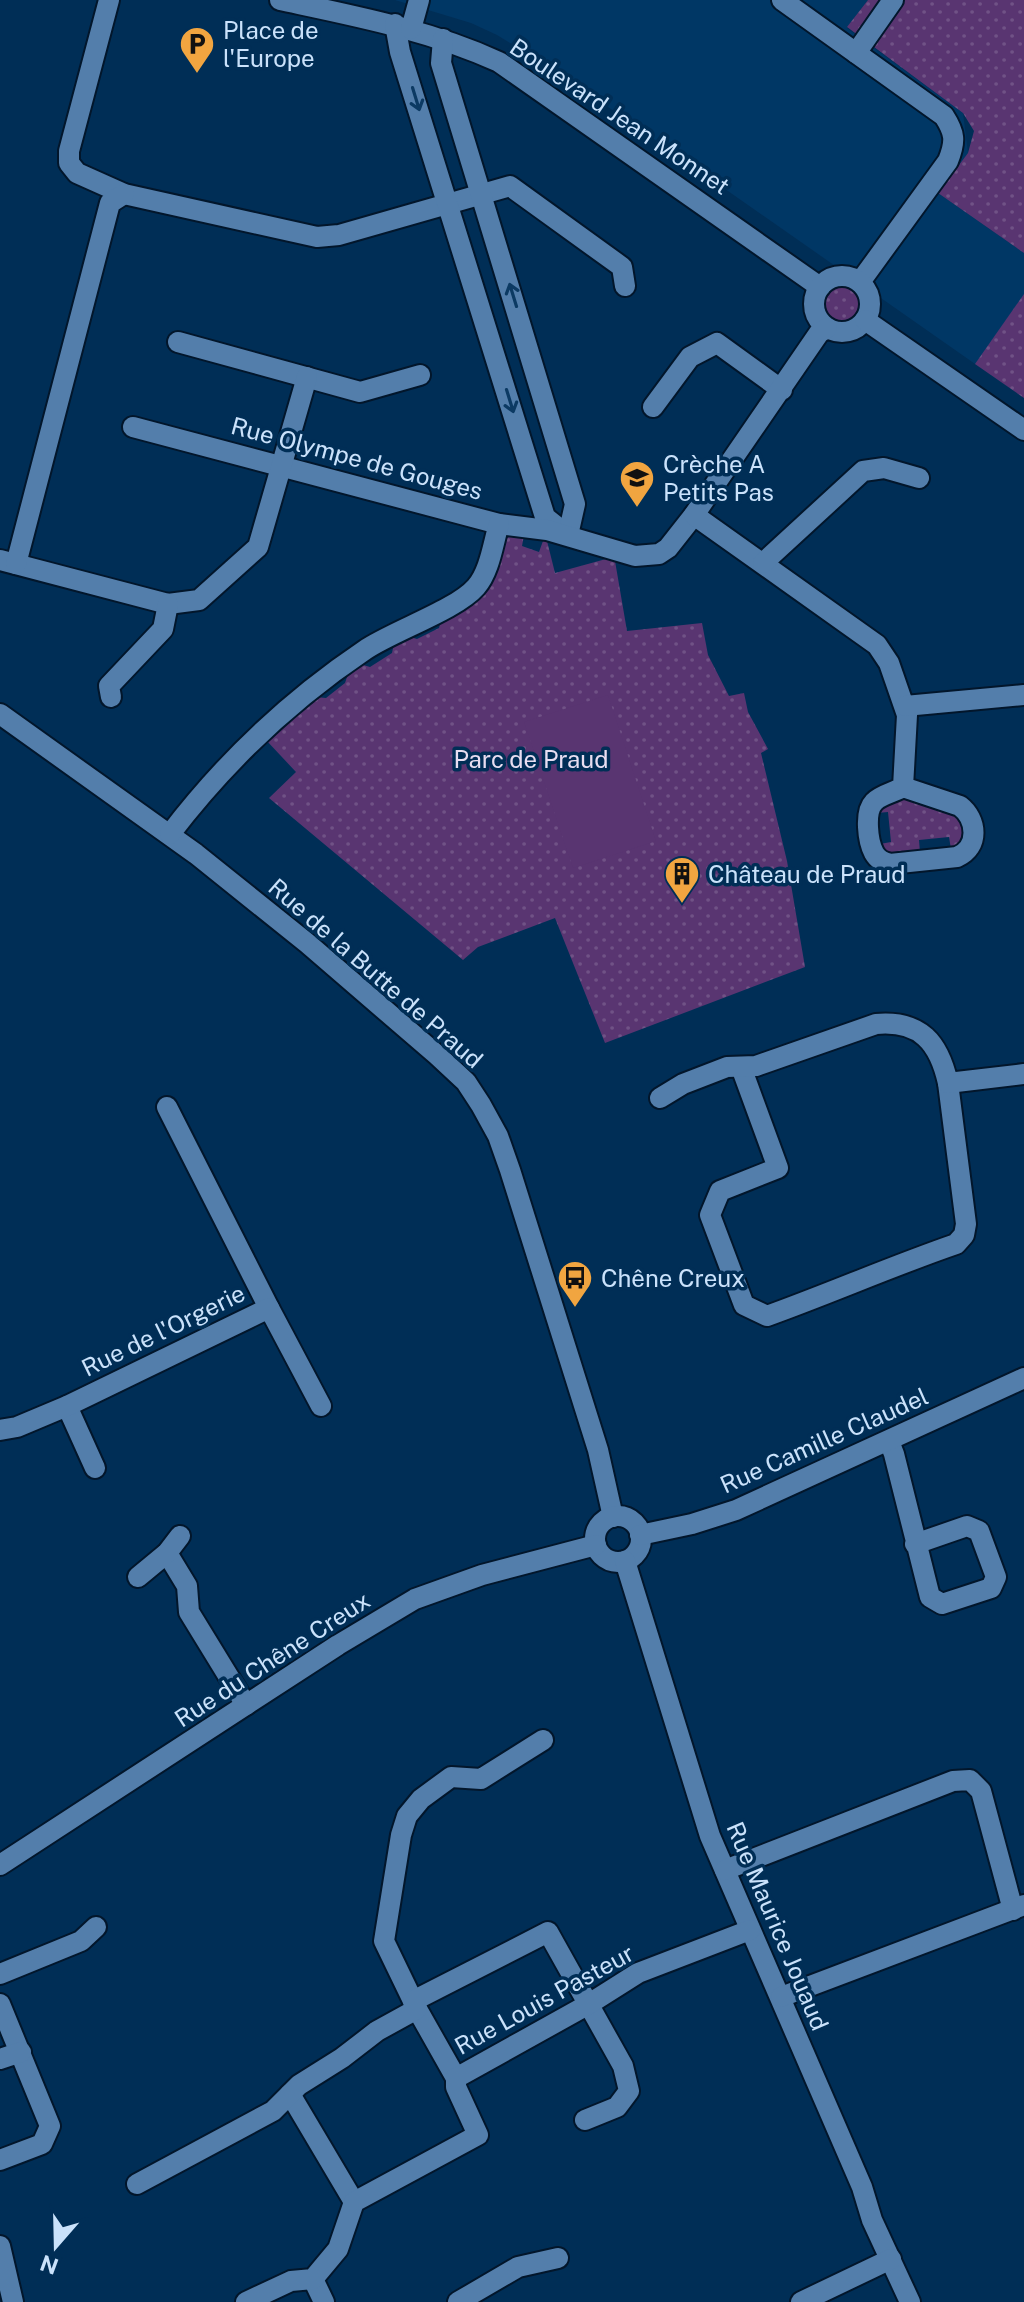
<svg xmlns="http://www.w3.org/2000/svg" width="1024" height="2302" font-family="'Public Sans',sans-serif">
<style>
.built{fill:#003765}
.grass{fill:url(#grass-dots)}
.garden{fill:#593571}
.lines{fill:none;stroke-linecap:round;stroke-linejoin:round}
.minor-casing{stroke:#02162b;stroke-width:24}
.minor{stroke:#537eab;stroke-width:20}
.oneway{stroke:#0c3a63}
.labels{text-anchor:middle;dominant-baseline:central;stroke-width:7;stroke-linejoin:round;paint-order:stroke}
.poi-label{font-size:24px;fill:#cae2fb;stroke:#002e56;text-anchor:start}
.street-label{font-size:24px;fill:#cae2fb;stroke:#002e56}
.park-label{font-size:24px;fill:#e8def1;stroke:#002e56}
</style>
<defs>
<pattern id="grass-dots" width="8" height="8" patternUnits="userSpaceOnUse" patternTransform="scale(2)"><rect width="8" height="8" fill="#593571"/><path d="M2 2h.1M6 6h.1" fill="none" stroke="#705286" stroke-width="1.8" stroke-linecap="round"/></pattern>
</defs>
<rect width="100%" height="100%" fill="#002e56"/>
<path class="built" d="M 395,0 L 868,0 L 847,28 L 963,113 L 968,153 L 938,193 L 1024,253 L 1024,296 L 978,366 L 561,74 L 497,35 L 471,23 Z"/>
<g class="grass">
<path d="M 868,0 L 1024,0 L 1024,253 L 938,193 L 968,153 L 974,131 L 963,113 L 847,27 Z"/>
<circle cx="843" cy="302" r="19"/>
<path d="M 1024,294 L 1024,398 L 975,364 Z"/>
<path d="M 513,535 L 524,535 L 522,546 L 539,552 L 543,541 L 547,541 L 555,573 L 606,559 L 615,561 L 627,631 L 702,623 L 708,655 L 729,696 L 744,693 L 748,712 L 768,749 L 761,753 L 787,861 L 805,967 L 605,1043 L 555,918 L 478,947 L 463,960 L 269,798 L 296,772 L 266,740 L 315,697 L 326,698 L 345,683 L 349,671 L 360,664 L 370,667 L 392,653 L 394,643 L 407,636 L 417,639 L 439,628 L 442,617 L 503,540 Z"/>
<path d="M 896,798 L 911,799 L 965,818 L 965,844 L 951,849 L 949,837 L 919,840 L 920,853 C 903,855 890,861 880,844 L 891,842 L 888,812 L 877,813 L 877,809 Z"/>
</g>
<path class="garden" d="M 608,695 L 656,841 L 573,868 L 524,722 Z"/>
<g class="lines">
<defs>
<g id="minor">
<path d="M 109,0 L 69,151 L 69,163 L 77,173 L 124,194 L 317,237 L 339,235 L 510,186 L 622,267 L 625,286"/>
<path d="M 280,0 C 355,16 429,30 499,62 L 820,287"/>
<path d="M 782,0 L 944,116 C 955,133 956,141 948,161 L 860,282"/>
<path d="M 395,24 L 400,52 L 545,517 L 565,533"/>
<path d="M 411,29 L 419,0"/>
<path d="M 443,39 L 441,63 L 575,504 L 568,535"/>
<path d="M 856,53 L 893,0"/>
<circle cx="842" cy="304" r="28"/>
<path d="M 865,320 L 1024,430"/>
<path d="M 178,342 L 360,392 L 420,375"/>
<path d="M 653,407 L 690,357 L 717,343 L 782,390"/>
<path d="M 133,427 L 499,524 L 547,530 L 635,556 L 659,554 L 668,548 L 694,515 L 819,333 L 827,328"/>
<path d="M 694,515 L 877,645 L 889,663 L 907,715 L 903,787 C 895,792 880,795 874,802 C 864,812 868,842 874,853 C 878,860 883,862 890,864 L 957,857 C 980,847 977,819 960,806 L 903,787"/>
<path d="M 0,560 L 168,604 L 199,600 L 258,547 L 307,377"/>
<path d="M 763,563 L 863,471 L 884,468 L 919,478"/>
<path d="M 16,564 L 110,203 L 124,194"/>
<path d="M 111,697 L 109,686 L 163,629 L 168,604"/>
<path d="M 905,706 L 1024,695"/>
<path d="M 0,714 L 196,854 L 307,943 L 437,1055 L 466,1082 L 481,1105 L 498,1136 L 510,1170 L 598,1450 L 613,1517"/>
<path d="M 170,834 C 225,762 289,701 365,650 C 393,631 456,610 476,587 C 490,571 493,543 499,524"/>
<path d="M 741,1067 L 778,1168 L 720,1191 L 710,1215 L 744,1305 L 767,1316 C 831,1293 892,1266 956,1244 L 964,1235 L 966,1224 L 948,1083"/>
<path d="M 660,1098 L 683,1084 L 727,1067 L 756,1066 L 876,1024 C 921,1020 939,1043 948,1083 L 1024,1074"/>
<path d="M 167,1107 L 269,1308"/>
<path d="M 67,1406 L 95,1468"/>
<path d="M 0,1430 L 17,1427 L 67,1406 L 269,1308 L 321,1406"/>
<path d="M 889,1441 L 894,1454 L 930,1597 L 942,1604 L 991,1588 L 996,1577 L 979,1531 L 967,1526 L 915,1544"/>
<circle cx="618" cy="1539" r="23"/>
<path d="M 640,1535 L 692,1524 L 736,1510 L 1024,1378"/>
<path d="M 167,1553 L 187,1586 L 189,1612 L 246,1705"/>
<path d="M 625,1561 L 710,1836 L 862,2187 L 872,2220 L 910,2302"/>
<path d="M 138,1577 L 167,1553 L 180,1536"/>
<path d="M 0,1865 L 338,1645 L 415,1599 L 482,1575 L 596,1545"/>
<path d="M 725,1870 L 953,1781 L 970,1780 L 981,1791 L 1013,1910"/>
<path d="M 0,1974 L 81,1941 L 96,1927"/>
<path d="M 781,1997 L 1024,1905"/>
<path d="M 413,2001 L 384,1941 L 401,1835 L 407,1816 L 421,1799 L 451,1777 L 481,1779 L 543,1740"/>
<path d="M 0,2004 L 50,2126 L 42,2144 L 0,2160"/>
<path d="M 417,2009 L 456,2078"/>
<path d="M 0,2059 L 21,2052"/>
<path d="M 290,2094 L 354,2202"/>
<path d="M 137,2184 L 273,2111 L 299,2085 L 342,2058 L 377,2031 L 417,2009 L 413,2001 L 548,1932 L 623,2066 L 629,2091 L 617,2107 L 585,2120"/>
<path d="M 0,2246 L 13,2302"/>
<path d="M 313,2279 L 324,2302"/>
<path d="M 246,2302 L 291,2281 L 313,2279 L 338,2249 L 354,2202 L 478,2135 L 456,2087 L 456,2078 L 589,2004 L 638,1973 L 750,1930"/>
<path d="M 458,2302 L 518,2267 L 558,2258"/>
<path d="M 801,2302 L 891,2259"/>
</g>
</defs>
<use href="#minor" class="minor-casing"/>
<use href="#minor" class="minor"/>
</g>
<defs><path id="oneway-shaft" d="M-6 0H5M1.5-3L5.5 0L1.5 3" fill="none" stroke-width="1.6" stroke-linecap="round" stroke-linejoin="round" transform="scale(2)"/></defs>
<g class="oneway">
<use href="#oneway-shaft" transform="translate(416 99) rotate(73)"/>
<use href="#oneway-shaft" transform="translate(513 295) rotate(-107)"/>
<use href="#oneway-shaft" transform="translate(510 401) rotate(73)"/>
</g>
<defs>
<symbol id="parking-pin" viewBox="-11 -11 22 30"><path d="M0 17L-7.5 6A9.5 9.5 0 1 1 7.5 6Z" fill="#f1a540" stroke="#002e56"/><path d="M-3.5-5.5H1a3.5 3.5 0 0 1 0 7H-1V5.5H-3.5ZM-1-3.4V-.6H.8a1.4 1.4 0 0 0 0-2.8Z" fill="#111"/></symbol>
<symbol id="school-pin" viewBox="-11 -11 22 30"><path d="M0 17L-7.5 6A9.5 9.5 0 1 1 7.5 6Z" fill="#f1a540" stroke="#002e56"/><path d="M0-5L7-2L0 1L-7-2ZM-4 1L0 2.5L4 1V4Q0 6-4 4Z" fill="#111"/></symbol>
<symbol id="building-pin" viewBox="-11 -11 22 30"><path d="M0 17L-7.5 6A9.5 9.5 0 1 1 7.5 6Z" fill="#f1a540" stroke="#002e56"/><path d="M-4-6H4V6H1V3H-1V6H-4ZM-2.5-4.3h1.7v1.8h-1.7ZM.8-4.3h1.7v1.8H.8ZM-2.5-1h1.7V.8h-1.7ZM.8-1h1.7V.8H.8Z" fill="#111"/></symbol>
<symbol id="bus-pin" viewBox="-11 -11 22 30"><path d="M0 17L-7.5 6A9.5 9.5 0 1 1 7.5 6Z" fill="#f1a540" stroke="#002e56"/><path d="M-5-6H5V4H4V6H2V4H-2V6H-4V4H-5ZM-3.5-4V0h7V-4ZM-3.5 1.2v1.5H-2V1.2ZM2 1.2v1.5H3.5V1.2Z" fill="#111"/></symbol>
</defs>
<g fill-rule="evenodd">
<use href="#parking-pin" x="177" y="24" width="40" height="54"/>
<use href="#school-pin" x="617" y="458" width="40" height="54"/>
<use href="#building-pin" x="662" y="854" width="40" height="54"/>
<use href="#bus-pin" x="555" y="1258" width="40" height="54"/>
</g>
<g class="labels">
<g class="poi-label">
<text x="223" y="30">Place de<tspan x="223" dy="28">l'Europe</tspan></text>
<text x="663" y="464">Crèche A<tspan x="663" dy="28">Petits Pas</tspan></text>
<text x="708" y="874">Château de Praud</text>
<text x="601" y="1278">Chêne Creux</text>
</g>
<g class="street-label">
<text transform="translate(620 116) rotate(34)">Boulevard Jean Monnet</text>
<text transform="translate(357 458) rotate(15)">Rue Olympe de Gouges</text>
<text transform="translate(376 973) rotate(41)">Rue de la Butte de Praud</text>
<text transform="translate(163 1330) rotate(-26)">Rue de l'Orgerie</text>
<text transform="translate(824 1440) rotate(-24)">Rue Camille Claudel</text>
<text transform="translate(272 1659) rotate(-33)">Rue du Chêne Creux</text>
<text transform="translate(778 1926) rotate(67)">Rue Maurice Jouaud</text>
<text transform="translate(544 1999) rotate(-29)">Rue Louis Pasteur</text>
</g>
<g class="park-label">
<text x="531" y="759">Parc de Praud</text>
</g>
</g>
<g transform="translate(56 2246) rotate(200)" stroke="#002e56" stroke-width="6" paint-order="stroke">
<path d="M0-6L14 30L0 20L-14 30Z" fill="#cae2fb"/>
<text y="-12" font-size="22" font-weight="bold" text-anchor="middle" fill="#cae2fb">N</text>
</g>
</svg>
